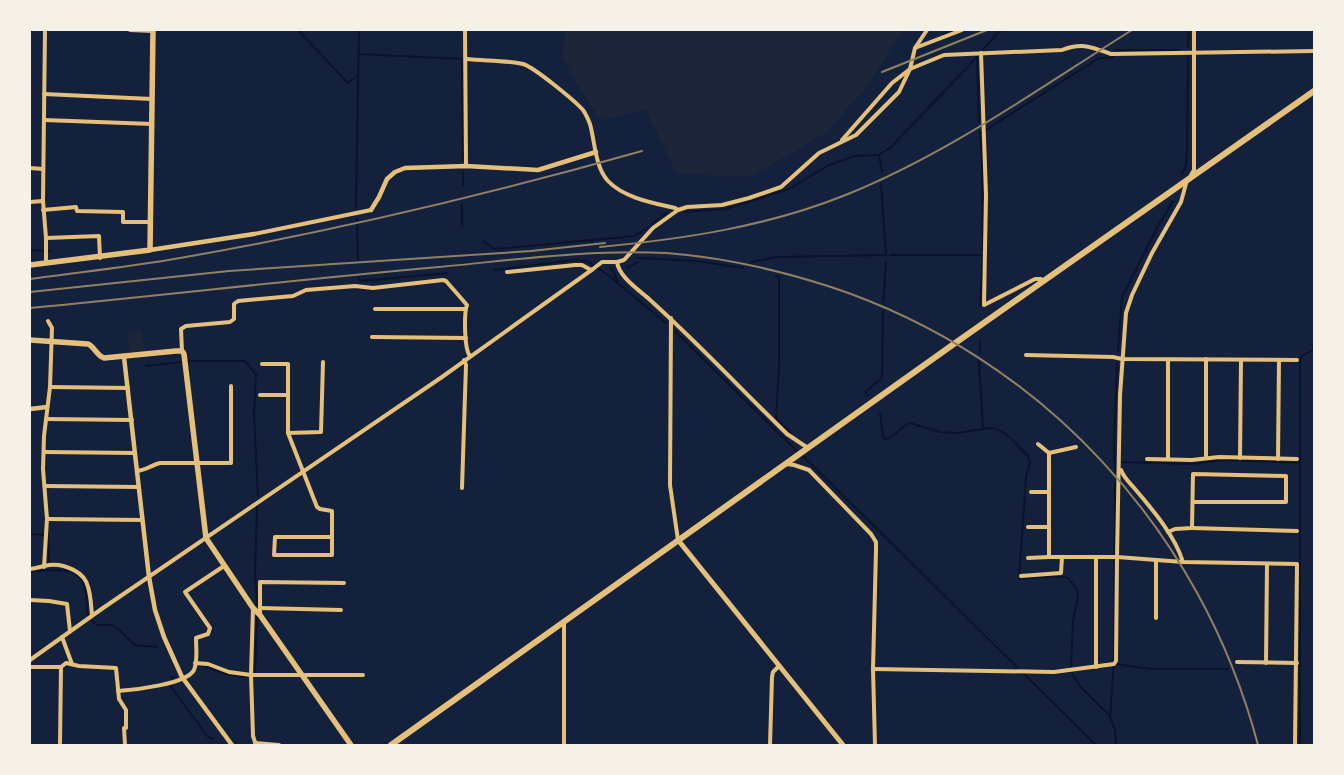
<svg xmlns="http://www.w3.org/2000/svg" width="1344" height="775" font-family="'IBM Plex Sans',sans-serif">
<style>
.green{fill:#1d2539}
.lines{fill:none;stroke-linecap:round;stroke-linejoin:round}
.stream{stroke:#0b132b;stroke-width:2}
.minor{stroke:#e5c07b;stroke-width:4}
.tertiary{stroke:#e5c07b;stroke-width:4.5}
.secondary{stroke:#e5c07b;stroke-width:5}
.primary{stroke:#e5c07b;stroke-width:5.5}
.trunk{stroke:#e5c07b;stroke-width:6}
.rail{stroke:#918062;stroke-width:2}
</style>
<rect width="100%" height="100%" fill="#14213d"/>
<g class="green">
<path d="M 566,30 L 902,30 L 871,81 L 827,132 L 750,177 L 677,174 L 646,110 L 600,120 L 562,58 Z"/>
<path d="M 141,329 L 144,345 L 147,350 L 161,350 L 165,347 L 165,350 L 131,353 L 128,345 L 128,334 Z"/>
</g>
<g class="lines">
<g class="stream">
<path d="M 298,30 L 348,83 L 358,75"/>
<path d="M 944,34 L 955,30"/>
<path d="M 1188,47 L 1189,30"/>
<path d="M 983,49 L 1001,30"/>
<path d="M 1115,50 L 1179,50"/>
<path d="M 358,54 L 462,59 L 463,161"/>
<path d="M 977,56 L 979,122"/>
<path d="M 980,131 L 982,161 L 983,251"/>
<path d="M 981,133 L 1099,58 L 1111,58 L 1113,56"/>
<path d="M 879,155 L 882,171"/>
<path d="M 1182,174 L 1186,165 L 1187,149 L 1188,57"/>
<path d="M 881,184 L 886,255"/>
<path d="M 463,186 L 463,172"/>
<path d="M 356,208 L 359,30"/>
<path d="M 685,212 L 726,209 L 789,189 L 829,165 L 855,156 L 879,155 L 891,147 L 978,56"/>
<path d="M 357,219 L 358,260"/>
<path d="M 462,225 L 462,203"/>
<path d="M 590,240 L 593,244"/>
<path d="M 483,241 L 494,249 L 635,236 L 667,213"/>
<path d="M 30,250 L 52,251"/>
<path d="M 890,255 L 983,255 L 980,305"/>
<path d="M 638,258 L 697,261 L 743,268"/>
<path d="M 751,262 L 777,257 L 887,255"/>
<path d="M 610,267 L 614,272 L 617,281"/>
<path d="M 627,268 L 638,262"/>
<path d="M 494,270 L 575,260 L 587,261 L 609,276 L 666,323"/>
<path d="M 776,276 L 779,277 L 779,365 L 776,418 L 791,433"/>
<path d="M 359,278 L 360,281 L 448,273"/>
<path d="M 883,302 L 886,262"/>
<path d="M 675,331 L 798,452"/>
<path d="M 1118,351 L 1122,297 L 1158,226 L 1173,201"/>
<path d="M 980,354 L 980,341"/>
<path d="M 188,361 L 245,361 L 256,374 L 254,415 L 258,497"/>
<path d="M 979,361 L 983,429 C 1002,423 1015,444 1028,456 L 1030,462 L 1026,477 L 1019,579 L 1055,576 L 1068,578 L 1076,588 L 1078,597 L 1073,621 L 1071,667"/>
<path d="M 146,366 L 181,362"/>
<path d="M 868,396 L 865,392 L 882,378 L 883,311"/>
<path d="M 880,413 L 883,437 L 884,439 C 895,439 900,426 910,423 L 940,432 L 957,433 L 983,429"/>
<path d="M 802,455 L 1096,745"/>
<path d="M 1122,462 L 1192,464 L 1224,460 L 1299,463"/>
<path d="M 1115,471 L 1114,448 L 1117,363"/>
<path d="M 1115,482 L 1114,661 L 1110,717 L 1115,730 L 1116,745"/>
<path d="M 30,534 L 44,535"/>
<path d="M 48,535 L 49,561"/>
<path d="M 30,572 C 47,570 80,564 85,588 C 87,597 86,606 88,615"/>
<path d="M 257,605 L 255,573 L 257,507"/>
<path d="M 91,620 L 97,625 L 112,625 L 117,628 L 135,645 L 157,647"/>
<path d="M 1116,664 L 1151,669 L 1228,669"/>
<path d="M 204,666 L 229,675 L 247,677"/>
<path d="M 1072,673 L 1079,685 L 1110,716"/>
<path d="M 255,674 L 257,617"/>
<path d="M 173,677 L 171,687 L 208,737 L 214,739"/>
<path d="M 1300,745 L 1300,360 L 1302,356 L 1314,349"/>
</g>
<g class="minor">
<path d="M 45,30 L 43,201 L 46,238 L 46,263"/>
<path d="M 130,30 L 153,31"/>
<path d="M 465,30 L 466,166"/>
<path d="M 915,48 L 962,30"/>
<path d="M 981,53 L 986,195 L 984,305 L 1035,279 L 1041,279 L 1043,281"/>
<path d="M 466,59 C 485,61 505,60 523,64 C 534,67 575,101 583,110 C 586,114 588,119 590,124 C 595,142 595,167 608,181 C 624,198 654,203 675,208 L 678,210"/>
<path d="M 44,94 L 152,99"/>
<path d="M 44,120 L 152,124"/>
<path d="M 842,140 L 892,83 L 910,69 L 944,55 L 1062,50 C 1082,42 1092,47 1111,54 L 1314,51"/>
<path d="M 30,168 L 43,169"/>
<path d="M 1191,175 L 1194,170 L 1194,30"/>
<path d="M 1187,180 L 1181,202 L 1152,253 L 1132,295 L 1126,313 L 1120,395 L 1117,557 L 1183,562 L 1297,564 L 1295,745"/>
<path d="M 30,202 L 43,201"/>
<path d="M 43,210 L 76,207 L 77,211 L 123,212 L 123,222 L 150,222"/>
<path d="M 254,234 L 371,210"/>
<path d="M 46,238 L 99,236 L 100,258"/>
<path d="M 617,262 C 619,277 639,290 649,299 C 697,342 741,389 787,434 L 808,448"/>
<path d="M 507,272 L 575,265 L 582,265 L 591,270"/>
<path d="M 375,309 L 465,309"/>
<path d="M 671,318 L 670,485 L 678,540"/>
<path d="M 372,337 L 466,338"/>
<path d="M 182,351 L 181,329 L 186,326 L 230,322 L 234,319 L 234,304 L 238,301 L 293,296 L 306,290 L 355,286 L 373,288 L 443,280 L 446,281 L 467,305 C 464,313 464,349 470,356"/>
<path d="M 1026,355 L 1113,357 L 1122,359 L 1297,360"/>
<path d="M 1206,359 L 1206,458"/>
<path d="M 262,364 L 288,364 L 288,433 L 317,507 L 320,509 L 332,511 L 332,537"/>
<path d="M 50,387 L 128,388"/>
<path d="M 260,395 L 288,395"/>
<path d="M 46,419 L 132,420"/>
<path d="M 288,433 L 321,432 L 323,362"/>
<path d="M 1038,444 L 1049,453 L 1049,557 L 1096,557 L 1096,667"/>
<path d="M 44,452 L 135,453"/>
<path d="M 1049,453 L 1076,447"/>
<path d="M 1240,458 L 1241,360"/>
<path d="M 1147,459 L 1192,460 L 1219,457 L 1297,459"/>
<path d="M 1168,459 L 1168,360"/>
<path d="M 1278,459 L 1279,360"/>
<path d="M 786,464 L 794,465 L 809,470 L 871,534 L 876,542 L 876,550 L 873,669 L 875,745"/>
<path d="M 1121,470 C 1124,478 1130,483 1135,489 C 1153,510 1175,536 1183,562"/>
<path d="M 137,471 C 146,470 152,465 160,463 L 231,463 L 231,386"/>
<path d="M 45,486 L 139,487"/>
<path d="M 462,488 L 466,365 L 464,360"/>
<path d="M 1031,492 L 1049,492"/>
<path d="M 47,519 L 142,520"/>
<path d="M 1028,527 L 1049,527"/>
<path d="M 1192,528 L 1297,531"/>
<path d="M 1168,532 L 1175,529 L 1192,528 L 1193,474 L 1286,476 L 1286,502 L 1193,502"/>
<path d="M 275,537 L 332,537 L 332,555 L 274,555 Z"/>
<path d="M 1028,558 L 1049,557"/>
<path d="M 44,567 L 47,519 L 43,469 L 44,436 L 50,387 L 52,328 L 48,321"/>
<path d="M 30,569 C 37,568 43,566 49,565 C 64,563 85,572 88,587 C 91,596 91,606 92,615"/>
<path d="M 1021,576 L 1061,573 L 1062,557"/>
<path d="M 30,600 L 49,601 L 67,604 L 70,631"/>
<path d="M 253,608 L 251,675 L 253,736 L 256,745"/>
<path d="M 260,608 L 341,610"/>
<path d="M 260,615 L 260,582 L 344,583"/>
<path d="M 1156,618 L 1156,561"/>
<path d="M 62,637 L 72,664"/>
<path d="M 30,660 L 103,608 L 442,377 L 593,269 L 602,262 L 617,262 L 624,260 L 653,228 L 678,210 L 687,207 L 722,205 L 749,198 L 781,187 L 819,153 L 856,135 L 899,92 L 910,69 L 915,48 L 927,30"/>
<path d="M 1237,662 L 1297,663"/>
<path d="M 195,663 L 208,664 L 229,672 L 251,675 L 363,675"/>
<path d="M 1266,663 L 1267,564"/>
<path d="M 30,667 L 61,667 L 66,663 L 79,666 L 116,668 L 119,699 L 126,710 L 126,728 L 124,728 L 125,745"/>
<path d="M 873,669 L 1054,672 L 1114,664 L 1116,661 L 1117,557 L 1096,557"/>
<path d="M 118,691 C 134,690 187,684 194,670 C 198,661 196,647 196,638 L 208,634 L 210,628 L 185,592 L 224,566"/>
<path d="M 60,743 L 61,667"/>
<path d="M 255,743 L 279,745"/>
<path d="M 564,745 L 564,622"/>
<path d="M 770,745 L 772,677 L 773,672 L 779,666"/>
</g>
<g class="tertiary">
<path d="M 371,210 L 379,197 L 387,179 L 395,172 L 405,168 L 466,166 L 538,170 L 596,152"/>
<path d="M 150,250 L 254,234"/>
<path d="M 124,357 L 149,577 L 155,610 L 164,637 L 182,677 L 232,745"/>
<path d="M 30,409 L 47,407"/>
</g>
<path class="secondary" d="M 678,540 L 843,745"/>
<g class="primary">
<path d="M 30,265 L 150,250 L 153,30"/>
<path d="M 30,340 L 88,344 C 95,347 96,355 104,358 L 176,351 L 182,351 L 184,354 L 206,538 L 253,608 L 260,615 L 351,745"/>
</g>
<path class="trunk" d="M 391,745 L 951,346 L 1314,91"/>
<g class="rail">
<path d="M 882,72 L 987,30"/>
<path d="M 600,247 C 683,239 765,227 843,196 C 946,155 1038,89 1132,30"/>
<path d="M 30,279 C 80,272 130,267 180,258 C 336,231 490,194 642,151"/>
<path d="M 30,292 L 229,271 L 531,251 L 605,243"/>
<path d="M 30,308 C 166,295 302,279 439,267 C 514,260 591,249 666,253 C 722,257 778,270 831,287 C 1042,357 1201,530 1258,745"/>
</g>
</g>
<rect width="1344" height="775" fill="none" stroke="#f6f1e7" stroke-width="62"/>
</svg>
